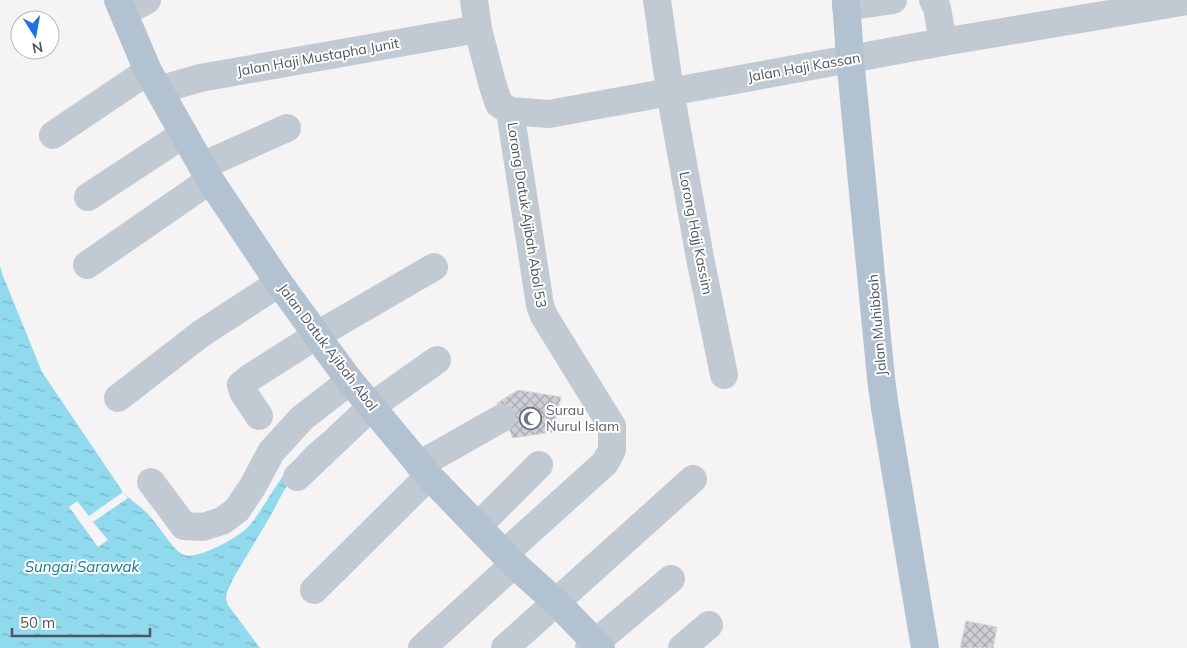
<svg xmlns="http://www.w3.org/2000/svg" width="1187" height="648" font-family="Mulish,sans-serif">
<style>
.water{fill:url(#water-ripples)}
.pier{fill:#f5f3f3}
.building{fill:url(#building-cross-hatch);stroke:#d7d9de}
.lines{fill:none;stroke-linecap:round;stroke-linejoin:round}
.minor{stroke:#c1cad2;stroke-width:28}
.major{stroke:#b3c2d1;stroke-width:28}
.labels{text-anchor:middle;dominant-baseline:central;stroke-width:4;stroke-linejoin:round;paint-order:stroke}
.street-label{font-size:14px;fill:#4a5661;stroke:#fff}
.worship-label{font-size:14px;fill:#5b616d;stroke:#fff;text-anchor:start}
.water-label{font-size:15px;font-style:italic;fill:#0c7c9b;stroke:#fff}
</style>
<defs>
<pattern id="water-ripples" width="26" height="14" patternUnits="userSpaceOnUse" patternTransform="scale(1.25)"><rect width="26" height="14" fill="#90daee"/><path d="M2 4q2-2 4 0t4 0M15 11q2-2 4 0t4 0" fill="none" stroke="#78b4c4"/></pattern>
<pattern id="building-cross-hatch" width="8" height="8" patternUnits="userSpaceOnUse" patternTransform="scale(1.25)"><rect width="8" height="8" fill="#cdcfd5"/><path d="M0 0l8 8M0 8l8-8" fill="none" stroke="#a8abb0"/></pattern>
</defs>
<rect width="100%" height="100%" fill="#f5f3f3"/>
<path class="water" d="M 0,266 L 3,276 L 42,372 L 123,492 C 130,500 139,505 146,512 C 156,522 163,534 172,545 C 175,548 179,553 184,555 C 198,560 239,537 248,527 C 255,520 260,510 266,502 C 284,474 301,446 330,429 L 289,482 L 281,496 L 271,515 L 234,577 L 227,592 L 226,599 L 228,605 L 260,648 L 0,648 Z"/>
<path class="pier" d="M 123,492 L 128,498 L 93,522 L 108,540 L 98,547 L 69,507 L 77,501 L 89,516 Z"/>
<g class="building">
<path d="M 518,390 L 561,397 L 553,432 L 513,438 L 497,403 Z"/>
<path d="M 966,621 L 997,627 L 993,648 L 960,648 Z"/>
</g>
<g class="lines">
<g class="minor">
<path d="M 474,0 L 478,29 L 492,83 L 499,104 L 510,111 L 549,114 L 943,42 L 1187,1"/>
<path d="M 657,0 L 670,91 L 700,258 L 724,375"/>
<path d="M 933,0 L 937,8 L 943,42"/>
<path d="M 846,7 L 893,0"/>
<path d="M 124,12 L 147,0"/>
<path d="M 159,90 L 200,78 L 478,29"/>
<path d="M 53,135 L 148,71"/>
<path d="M 202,166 L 287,128"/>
<path d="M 88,197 L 184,134"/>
<path d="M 87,265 L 210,180"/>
<path d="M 118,398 L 202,333 L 279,283"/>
<path d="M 259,416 L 243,392 L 241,385 L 251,377 L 317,335 L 434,267"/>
<path d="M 419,465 L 502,418"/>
<path d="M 297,477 L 372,406 L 437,360"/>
<path d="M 151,482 L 184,526 L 203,527 L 222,521 L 237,510 L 253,486 L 271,452 L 302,418 L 350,381"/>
<path d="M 478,526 L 539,465"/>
<path d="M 505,553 L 605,463 L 612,450 L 612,426 L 544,316 L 540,305 L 510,111"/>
<path d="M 314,590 L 429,476"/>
<path d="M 422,648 L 514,564"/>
<path d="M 505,648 L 693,479"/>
<path d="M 589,648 L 671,579"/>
<path d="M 682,648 L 709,625"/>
</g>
<g class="major">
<path d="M 118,0 L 148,71 L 210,180 L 279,283 L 317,335 L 327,350 L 350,381 L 429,476 L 514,564 L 557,603 L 601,648"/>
<path d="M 846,0 L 850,58 L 881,378 L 885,408 L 925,648"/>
</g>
</g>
<defs>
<symbol id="mosque-ring" viewBox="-11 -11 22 22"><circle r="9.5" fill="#fff" stroke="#6b7280" stroke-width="1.5"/><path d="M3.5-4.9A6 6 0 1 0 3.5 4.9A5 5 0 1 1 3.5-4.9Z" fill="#6b7280"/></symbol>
</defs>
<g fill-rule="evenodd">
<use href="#mosque-ring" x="518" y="406" width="25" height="25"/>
</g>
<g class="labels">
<g class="street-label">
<text transform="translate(318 57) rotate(-10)">Jalan Haji Mustapha Junit</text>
<text transform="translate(804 67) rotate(-10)">Jalan Haji Kassan</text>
<text transform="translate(527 215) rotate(81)">Lorong Datuk Ajibah Abol 53</text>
<text transform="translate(696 233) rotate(79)">Lorong Hajj Kassim</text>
<text transform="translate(877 325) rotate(-95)">Jalan Muhibbah</text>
<text transform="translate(328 347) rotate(53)">Jalan Datuk Ajibah Abol</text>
</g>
<g class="worship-label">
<text x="546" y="410">Surau<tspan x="546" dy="16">Nurul Islam</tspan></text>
</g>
<g class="water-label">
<text x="82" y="566">Sungai Sarawak</text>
</g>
</g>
<g transform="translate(35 35) rotate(169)"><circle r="24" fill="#ffffff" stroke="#b7bbc0"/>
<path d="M0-4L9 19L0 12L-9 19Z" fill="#1a73e8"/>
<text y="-8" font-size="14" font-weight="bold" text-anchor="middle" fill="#4a5661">N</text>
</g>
<path d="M12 628v8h138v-8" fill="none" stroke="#4a5661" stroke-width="2.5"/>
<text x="20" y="628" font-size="15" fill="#4a5661" stroke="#ffffff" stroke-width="4" paint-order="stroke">50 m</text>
</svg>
